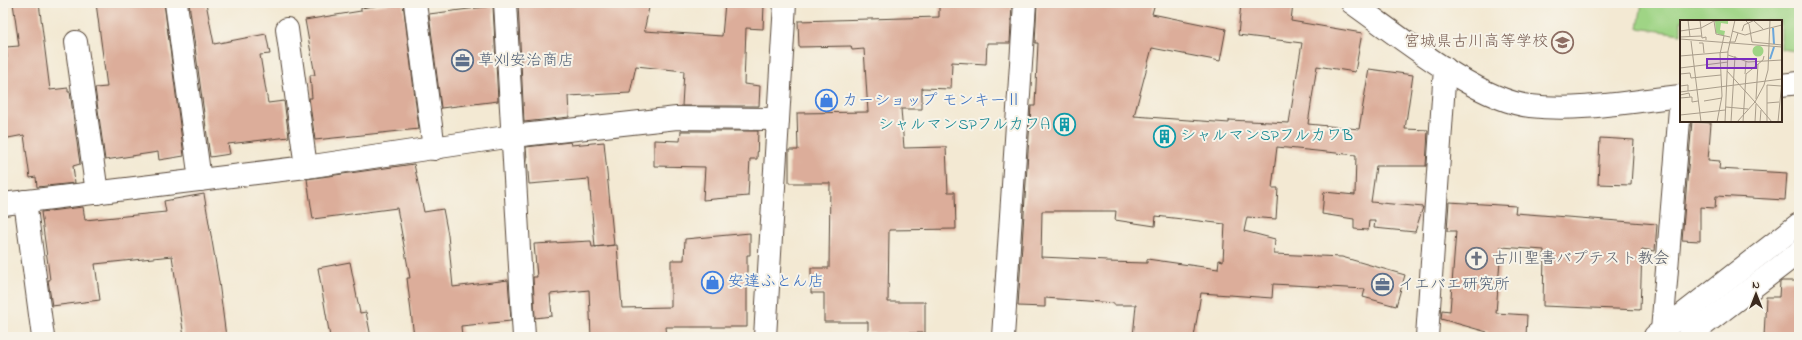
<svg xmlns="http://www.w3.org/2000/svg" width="1802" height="340" font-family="'Indie Flower','Klee One',sans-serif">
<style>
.green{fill:#9fd485;stroke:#6d7f52}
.building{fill:#dcad9a;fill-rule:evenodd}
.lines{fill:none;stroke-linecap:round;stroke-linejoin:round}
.minor-casing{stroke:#574739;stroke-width:24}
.minor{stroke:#fff;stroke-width:22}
.labels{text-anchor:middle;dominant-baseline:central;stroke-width:4;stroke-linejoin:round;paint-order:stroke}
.education-label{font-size:16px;fill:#785e54;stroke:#f7f3e8;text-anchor:end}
.service-label{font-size:16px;fill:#4e5e75;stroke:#f7f3e8;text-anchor:start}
.shop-label{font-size:16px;fill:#366cbe;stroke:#f7f3e8;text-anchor:start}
.culture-label{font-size:16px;fill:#0d838f;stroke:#f7f3e8;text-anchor:end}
.worship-label{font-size:16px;fill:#5b616d;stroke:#f7f3e8;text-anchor:start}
.inset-river{fill:none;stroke:#6aa6db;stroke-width:2}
.inset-road{fill:none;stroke:#a99d8b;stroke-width:1}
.view{fill:#7b2cbf;fill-opacity:0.15;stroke:#7b2cbf;stroke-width:2}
.inset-edge{fill:none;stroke:#3b2a1e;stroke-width:2}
</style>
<rect width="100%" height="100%" fill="#f7f3e8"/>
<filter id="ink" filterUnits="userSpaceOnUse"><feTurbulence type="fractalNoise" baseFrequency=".025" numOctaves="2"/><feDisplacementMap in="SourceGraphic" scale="8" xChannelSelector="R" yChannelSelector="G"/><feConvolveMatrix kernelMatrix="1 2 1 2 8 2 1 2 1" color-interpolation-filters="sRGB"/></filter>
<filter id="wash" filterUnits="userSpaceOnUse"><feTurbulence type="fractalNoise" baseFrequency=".012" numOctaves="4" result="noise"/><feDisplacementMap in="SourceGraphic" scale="16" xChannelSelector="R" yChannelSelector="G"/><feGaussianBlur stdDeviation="0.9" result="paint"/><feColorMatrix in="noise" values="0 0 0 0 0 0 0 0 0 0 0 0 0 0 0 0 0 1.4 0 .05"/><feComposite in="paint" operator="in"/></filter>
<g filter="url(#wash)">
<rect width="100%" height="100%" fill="#f3e9d3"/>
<path class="green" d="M 1642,3 L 1799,3 L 1799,36 L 1796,51 L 1781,49 L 1781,21 L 1681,21 L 1681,34 L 1638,28 Z"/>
<g id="blocks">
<g class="building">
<path d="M 13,3 L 39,3 L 50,90 L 68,88 L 68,92 L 70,92 L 80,164 L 73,166 L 75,183 L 37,187 L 36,177 L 30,178 L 24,135 L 3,139 L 3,58 L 7,58 L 6,47 L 19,46 Z"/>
<path d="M 96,3 L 164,3 L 184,156 L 159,160 L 158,152 L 105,160 L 95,88 L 107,87 Z"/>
<path d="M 189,3 L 206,3 L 214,44 L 266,34 L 270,54 L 260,55 L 268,103 L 284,101 L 289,137 L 228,144 L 230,154 L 210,157 Z"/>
<path d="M 394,3 L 403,3 L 419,129 L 315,140 L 309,98 L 312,98 L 310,75 L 315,75 L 305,20 L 361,11 L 361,8 Z"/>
<path d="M 518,3 L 650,3 L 644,31 L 722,36 L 725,3 L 764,5 L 763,29 L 746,28 L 744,84 L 760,86 L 759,106 L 682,106 L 684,71 L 636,66 L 630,93 L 568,96 L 569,117 L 524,122 Z"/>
<path d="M 939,3 L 1012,3 L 1010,43 L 987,43 L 986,64 L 952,62 L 951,89 L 922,88 L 922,109 L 901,109 L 904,148 L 946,147 L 948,192 L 955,192 L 956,229 L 889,230 L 888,302 L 925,302 L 925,333 L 868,333 L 868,322 L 824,322 L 824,293 L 811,293 L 811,268 L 829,268 L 830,183 L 789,183 L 789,150 L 798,150 L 797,113 L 868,112 L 864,49 L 852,50 L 851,46 L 799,47 L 798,21 L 939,17 Z"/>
<path d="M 1037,3 L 1155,3 L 1152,14 L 1226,29 L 1220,61 L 1152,48 L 1134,116 L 1229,123 L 1229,120 L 1289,123 L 1302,43 L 1238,35 L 1241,3 L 1293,3 L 1291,21 L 1362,33 L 1355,72 L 1317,66 L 1308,124 L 1359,129 L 1369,69 L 1413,75 L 1405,129 L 1428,130 L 1426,166 L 1376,166 L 1371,202 L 1423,207 L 1415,232 L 1374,228 L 1375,221 L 1369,221 L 1368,230 L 1354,229 L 1354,219 L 1322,214 L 1324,192 L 1355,195 L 1356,155 L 1277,147 L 1272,188 L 1278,188 L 1276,219 L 1247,217 L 1244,231 L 1275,239 L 1274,254 L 1342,257 L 1405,275 L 1396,306 L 1363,297 L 1365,289 L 1273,284 L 1272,298 L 1201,293 L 1194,337 L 1133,337 L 1136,305 L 1114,305 L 1114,303 L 1045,298 L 1045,307 L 1018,306 L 1031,106 L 1035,106 L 1038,43 L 1035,43 ZM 1042,211 L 1116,211 L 1115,220 L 1155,226 L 1156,216 L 1225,224 L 1223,261 L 1219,260 L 1218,269 L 1147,259 L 1147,263 L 1106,262 L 1107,260 L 1041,257 Z"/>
<path d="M 493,6 L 498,101 L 441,108 L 429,14 Z"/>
<path d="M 1692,121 L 1711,123 L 1708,160 L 1720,161 L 1719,169 L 1787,173 L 1785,200 L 1716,196 L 1715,208 L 1700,207 L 1700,241 L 1682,240 Z"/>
<path d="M 681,131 L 758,131 L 757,159 L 750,159 L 748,196 L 703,200 L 705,167 L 654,166 L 654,140 L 680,141 Z"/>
<path d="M 1600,138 L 1634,140 L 1631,185 L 1598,184 Z"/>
<path d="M 570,142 L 571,145 L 604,142 L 614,245 L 595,247 L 589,179 L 529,184 L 526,147 Z"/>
<path d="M 414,164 L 424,212 L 443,209 L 448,235 L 453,287 L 508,280 L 511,321 L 461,326 L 462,337 L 414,337 L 407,278 L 410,278 L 397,208 L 313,219 L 307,179 Z"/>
<path d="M 204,194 L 219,282 L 226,337 L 184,337 L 172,256 L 95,264 L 100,300 L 52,306 L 48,280 L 50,280 L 41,212 L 83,207 L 85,220 L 166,212 L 164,201 Z"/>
<path d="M 1449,202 L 1516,206 L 1515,213 L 1657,224 L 1655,251 L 1642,249 L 1640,310 L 1543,306 L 1544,250 L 1501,247 L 1496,313 L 1527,315 L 1526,337 L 1486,337 L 1487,332 L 1441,319 L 1442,310 L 1450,311 L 1456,231 L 1447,231 Z"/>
<path d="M 750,233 L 750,255 L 747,255 L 747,327 L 666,327 L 667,337 L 591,337 L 589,290 L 550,294 L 552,316 L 535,318 L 533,277 L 537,277 L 534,244 L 591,241 L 592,247 L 617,245 L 622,308 L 671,307 L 671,260 L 684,260 L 685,239 Z"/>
<path d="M 350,262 L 360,313 L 366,312 L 371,337 L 330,337 L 318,268 Z"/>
<path d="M 1782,281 L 1799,281 L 1799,337 L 1764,337 L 1766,297 L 1779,297 L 1780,282 Z"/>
</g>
</g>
</g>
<g filter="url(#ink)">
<use href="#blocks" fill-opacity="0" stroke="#574739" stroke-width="1"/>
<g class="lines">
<defs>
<g id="minor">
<path d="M 176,3 L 200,180"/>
<path d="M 415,3 L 434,149"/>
<path d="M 505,3 L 524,337"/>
<path d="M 1352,3 C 1398,35 1476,100 1530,106 C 1579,112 1632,101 1681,96 L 1662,331 L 1667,337"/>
<path d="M 287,29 L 306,167"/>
<path d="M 76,42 L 97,193"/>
<path d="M 1781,85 L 1799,83"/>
<path d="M 25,201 L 43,337"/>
<path d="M 3,204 L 306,167 L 513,136 L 677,118 L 778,119"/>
<path d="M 1655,336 L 1799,224"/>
<path d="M 765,337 L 785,3"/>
<path d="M 1003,337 L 1025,3"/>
<path d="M 1427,337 L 1445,68"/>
<path d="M 1688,337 L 1799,252"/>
</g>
</defs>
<use href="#minor" class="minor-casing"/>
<use href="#minor" class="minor"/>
</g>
</g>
<defs>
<symbol id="school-ring" viewBox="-11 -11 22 22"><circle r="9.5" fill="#f7f3e8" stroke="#8d6e63" stroke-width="1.5"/><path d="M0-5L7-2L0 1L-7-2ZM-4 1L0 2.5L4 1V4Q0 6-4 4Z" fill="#8d6e63"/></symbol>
<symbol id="office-ring" viewBox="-11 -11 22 22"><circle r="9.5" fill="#f7f3e8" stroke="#5c6f8a" stroke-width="1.5"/><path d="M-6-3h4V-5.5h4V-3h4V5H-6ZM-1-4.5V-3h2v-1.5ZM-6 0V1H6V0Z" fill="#5c6f8a"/></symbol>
<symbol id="shop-ring" viewBox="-11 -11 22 22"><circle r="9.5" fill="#f7f3e8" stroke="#3f7fe0" stroke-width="1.5"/><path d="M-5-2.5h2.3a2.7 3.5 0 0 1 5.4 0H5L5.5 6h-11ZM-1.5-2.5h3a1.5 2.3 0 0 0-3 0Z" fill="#3f7fe0"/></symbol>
<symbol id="building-ring" viewBox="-11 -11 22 22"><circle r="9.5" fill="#f7f3e8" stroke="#0f9aa8" stroke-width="1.5"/><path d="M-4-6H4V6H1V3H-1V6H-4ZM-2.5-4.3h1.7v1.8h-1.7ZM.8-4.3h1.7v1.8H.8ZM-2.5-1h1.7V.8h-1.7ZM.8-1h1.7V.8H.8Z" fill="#0f9aa8"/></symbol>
<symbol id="church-ring" viewBox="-11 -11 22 22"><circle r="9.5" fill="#f7f3e8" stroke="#6b7280" stroke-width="1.5"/><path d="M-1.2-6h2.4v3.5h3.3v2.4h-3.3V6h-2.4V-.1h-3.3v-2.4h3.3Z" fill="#6b7280"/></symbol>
</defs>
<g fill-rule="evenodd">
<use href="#school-ring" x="1550" y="30" width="25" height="25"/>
<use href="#office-ring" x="450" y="48" width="25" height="25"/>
<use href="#shop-ring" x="814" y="88" width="25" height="25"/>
<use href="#building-ring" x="1052" y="112" width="25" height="25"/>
<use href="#building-ring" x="1152" y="124" width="25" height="25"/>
<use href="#church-ring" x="1464" y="246" width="25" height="25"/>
<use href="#shop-ring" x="700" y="270" width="25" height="25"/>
<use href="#office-ring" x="1370" y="272" width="25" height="25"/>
</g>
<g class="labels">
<g class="education-label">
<text x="1548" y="42">宮城県古川高等学校</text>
</g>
<g class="service-label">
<text x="478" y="61">草刈安治商店</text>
<text x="1398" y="285">イエバエ研究所</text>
</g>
<g class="shop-label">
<text x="842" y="101">カーショップ モンキーⅡ</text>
<text x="728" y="282">安達ふとん店</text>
</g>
<g class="culture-label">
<text x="1050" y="125">シャルマンSPフルカワA</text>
<text x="1180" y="136" text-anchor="start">シャルマンSPフルカワB</text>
</g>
<g class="worship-label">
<text x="1492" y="259">古川聖書バプテスト教会</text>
</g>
</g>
<g transform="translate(1680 20)">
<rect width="102" height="102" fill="#f3e9d3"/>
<path d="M 48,0 L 48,4 L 41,3 L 40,10 L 45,11 L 44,16 L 36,13 L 35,1 ZM72.5 31a5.5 5.5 0 1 1 11 0a5.5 5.5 0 1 1-11 0Z" fill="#9fd485"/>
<path class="inset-river" d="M 93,8 L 94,24M 90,39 L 94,27"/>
<path class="inset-road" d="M 8,0 L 10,17M 20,0 L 22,18 L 26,17 L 26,20M 65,0 L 69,4 L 72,22 L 102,25M 90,0 L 88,50 L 84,65 L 75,82 L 92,102M 34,1 L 36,14 L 50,17M 74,1 L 83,9M 90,8 L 102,5M 0,11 L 21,8 L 34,1 L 45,0M 52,11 L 65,15 L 89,8M 62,11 L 64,5 L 75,0M 0,17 L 22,16M 0,19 L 102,27M 11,21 L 21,102M 49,22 L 55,22 L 58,13M 19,23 L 23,23 L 24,33M 48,35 L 68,42 L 102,40M 0,36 L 48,32M 0,48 L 48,42M 47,51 L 75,82 L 57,102M 0,54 L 10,53 L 11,58 L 41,55M 65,54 L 66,41M 0,66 L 8,65 L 8,71M 0,72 L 102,59M 0,75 L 9,73 L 10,77M 0,78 L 12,77 L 12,82 L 18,81M 76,79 L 78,44M 24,81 L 42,78M 87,83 L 99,82M 46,87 L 68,89M 19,93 L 45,90M 0,95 L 19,93M 37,102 L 42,76 L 40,34 L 44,16M 45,102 L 48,31 L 55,0M 51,102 L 55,36M 63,102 L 66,54 L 83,40 L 84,36M 75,102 L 76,84M 80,102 L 81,90M 87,102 L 87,65 L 101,66M 98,102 L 102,61"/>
<path class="view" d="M 27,39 L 76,39 L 76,48 L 27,48 Z"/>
<rect width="102" height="102" class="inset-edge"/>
</g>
<rect width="1802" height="340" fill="none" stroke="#f7f3e8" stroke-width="16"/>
<g transform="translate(1756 294)" stroke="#f7f3e8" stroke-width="3" paint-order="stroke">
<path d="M0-3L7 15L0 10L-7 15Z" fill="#3b2a1e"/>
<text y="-6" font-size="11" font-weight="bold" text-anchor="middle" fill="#3b2a1e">N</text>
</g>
</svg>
